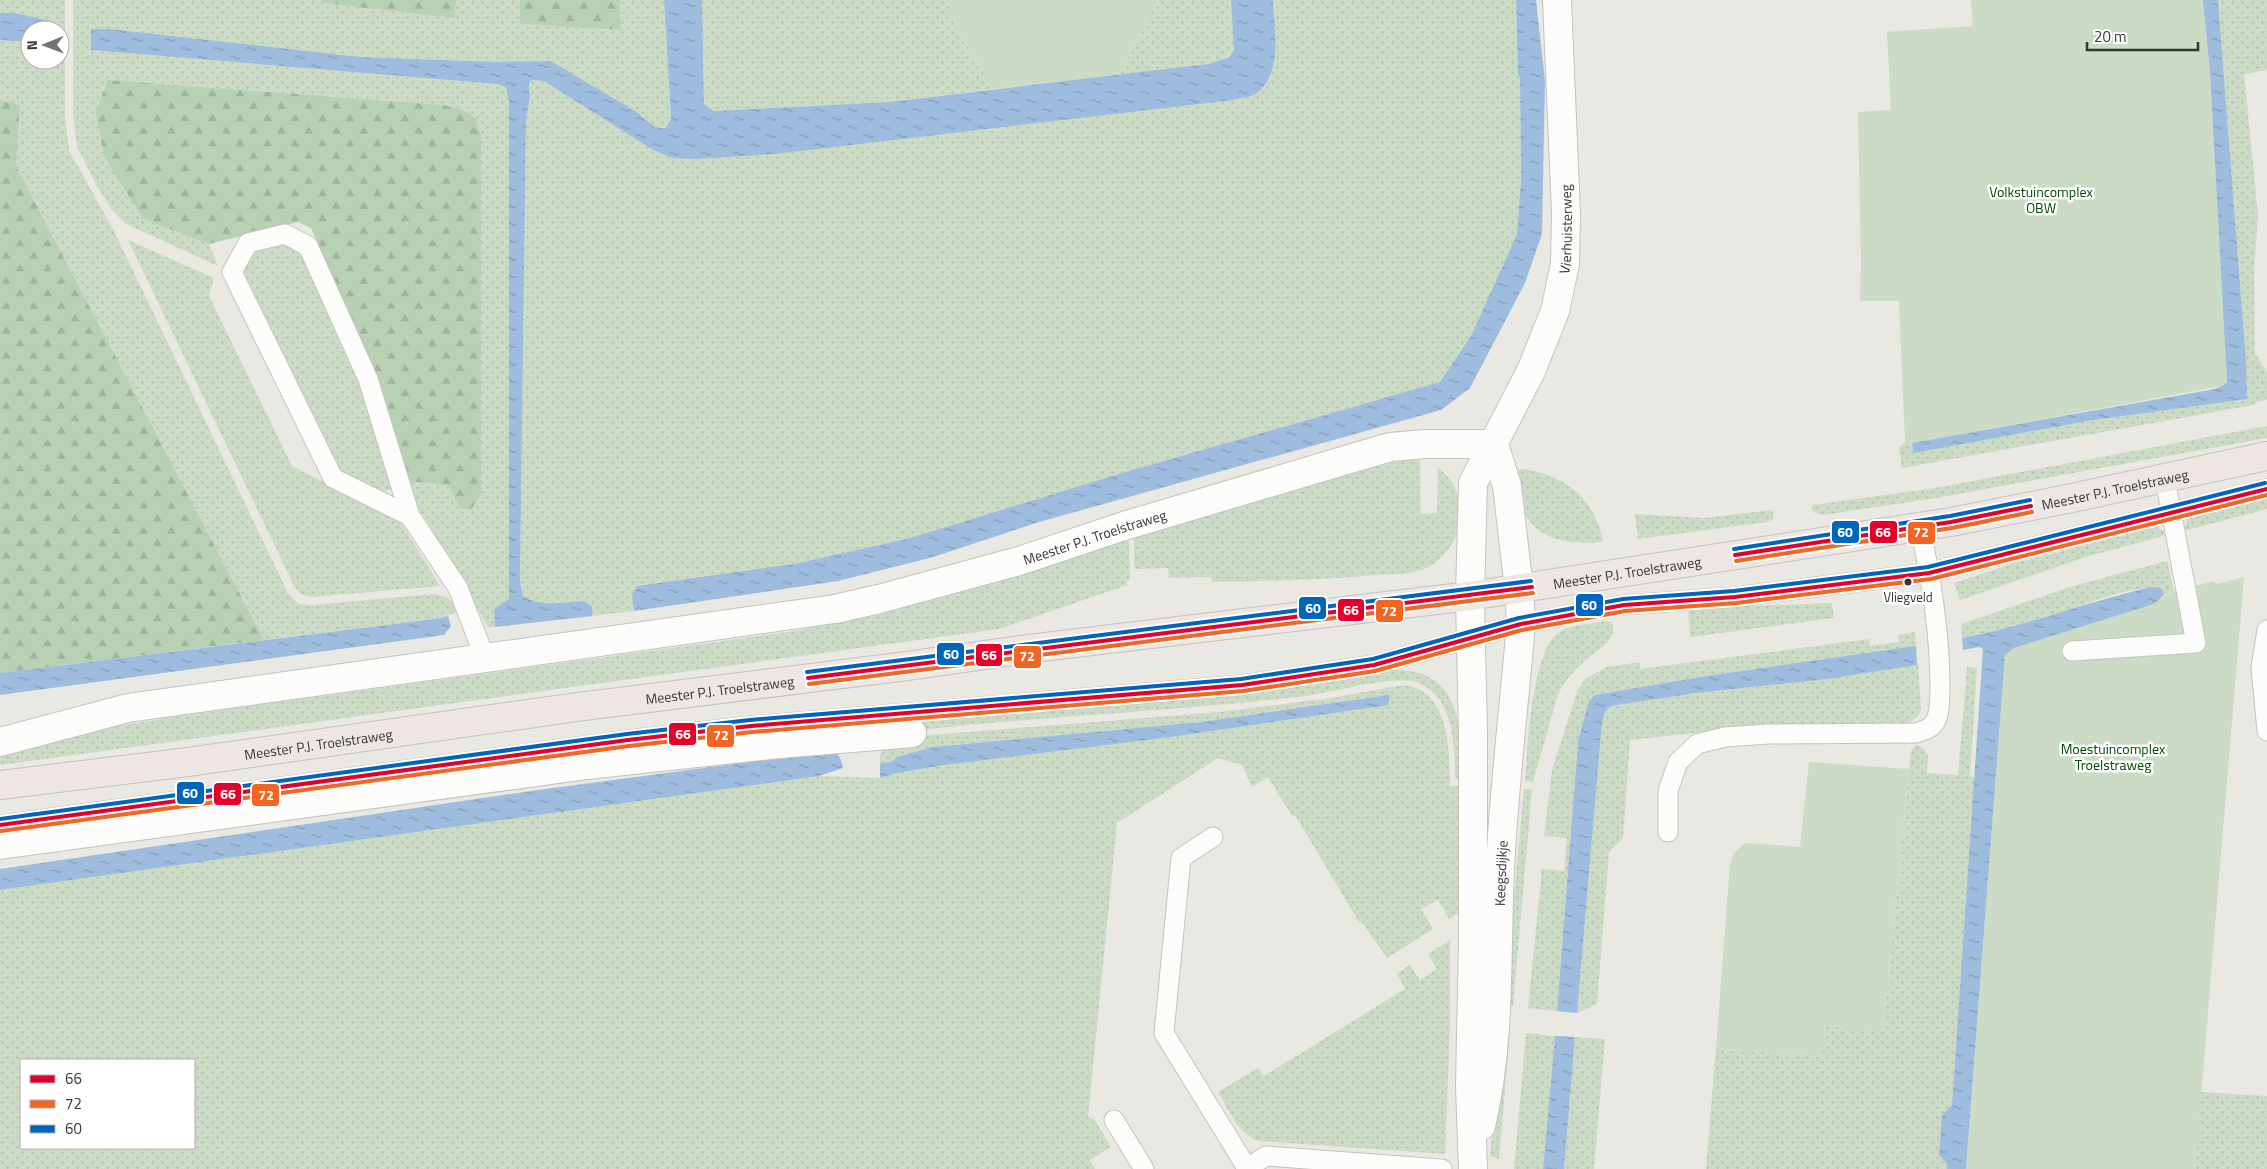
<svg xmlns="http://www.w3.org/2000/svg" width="2267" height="1169" font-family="'Titillium Web',sans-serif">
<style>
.grass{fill:url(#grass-dots);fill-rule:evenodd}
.forest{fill:url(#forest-firs)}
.garden{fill:#cbdbc5}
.water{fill:url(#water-ripples)}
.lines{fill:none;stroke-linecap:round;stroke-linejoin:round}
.lane-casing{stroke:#c5c3be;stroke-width:21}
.street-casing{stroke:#c5c3be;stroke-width:30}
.primary-casing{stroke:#c4c3c0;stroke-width:30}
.lane{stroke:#fcfcfb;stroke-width:19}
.street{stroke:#fcfcfb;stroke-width:28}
.primary{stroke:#ede6e2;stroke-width:28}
.bus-1-casing{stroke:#fff;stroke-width:8}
.bus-2-casing{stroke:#fff;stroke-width:8}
.bus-3-casing{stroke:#fff;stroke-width:8}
.bus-1{stroke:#e4002b;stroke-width:4}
.bus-2{stroke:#f26522;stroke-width:4}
.bus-3{stroke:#0065bd;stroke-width:4}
.bus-dot{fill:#373632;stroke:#fff;stroke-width:2}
.labels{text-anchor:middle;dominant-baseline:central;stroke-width:5;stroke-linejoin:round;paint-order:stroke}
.bus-label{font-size:13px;fill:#373632;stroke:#fff}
.park-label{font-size:14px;fill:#004802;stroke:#fff}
.street-label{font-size:14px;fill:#373632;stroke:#fff}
.line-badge{stroke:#fff;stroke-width:2}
.badge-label{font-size:14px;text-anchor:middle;font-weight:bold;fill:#fff}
</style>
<defs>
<pattern id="grass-dots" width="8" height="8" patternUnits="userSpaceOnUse" patternTransform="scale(1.25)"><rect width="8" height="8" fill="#cbdbc5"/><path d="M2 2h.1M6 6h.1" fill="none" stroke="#afbdaa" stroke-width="1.8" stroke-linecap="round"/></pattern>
<pattern id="forest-firs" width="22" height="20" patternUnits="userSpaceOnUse" patternTransform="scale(1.25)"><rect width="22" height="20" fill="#b8d1b3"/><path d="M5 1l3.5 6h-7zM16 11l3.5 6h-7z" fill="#9fb49a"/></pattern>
<pattern id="water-ripples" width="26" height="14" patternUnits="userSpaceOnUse" patternTransform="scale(1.25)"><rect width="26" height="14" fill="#9ebcdd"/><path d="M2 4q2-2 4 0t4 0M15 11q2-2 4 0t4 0" fill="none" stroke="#829ab4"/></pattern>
</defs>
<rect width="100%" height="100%" fill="#eae8e2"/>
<g class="grass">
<path d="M 0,0 L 65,0 L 65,115 L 69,150 L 115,233 L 288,593 L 299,604 L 312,605 L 434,594 C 447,597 454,599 459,611 L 442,618 L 264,640 L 16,166 L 20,105 L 0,100 L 0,40 L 30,42 L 30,60 L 60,60 L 60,30 L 52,30 L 49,21 L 15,13 L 0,13 Z"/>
<path d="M 73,0 L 321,0 L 321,3 L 455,18 L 456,0 L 520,0 L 520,24 L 621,30 L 620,0 L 664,0 L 671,118 L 666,128 L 656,128 L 634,111 L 551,61 L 498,62 L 361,57 L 110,29 L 91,39 L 91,50 L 497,84 L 506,87 L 509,102 L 509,599 L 494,609 L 495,627 L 488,627 L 431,528 L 416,505 L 409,481 L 449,486 L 460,508 L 471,510 L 481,493 L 481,136 L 476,118 L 463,110 L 444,105 L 108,80 L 143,219 L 209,244 L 218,266 L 126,224 L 112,210 L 97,186 L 77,147 L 73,115 Z"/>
<path d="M 702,0 L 947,0 C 957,33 976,61 994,89 L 889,102 L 714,111 L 704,104 Z"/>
<path d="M 1153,0 L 1231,0 C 1232,11 1237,41 1233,50 C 1225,69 1140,72 1119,75 L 1153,7 Z"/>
<path d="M 1273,0 L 1516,0 L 1518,74 L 1520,78 L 1521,180 L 1517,234 L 1471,336 L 1440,382 L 1115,475 L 910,538 L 794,564 L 632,596 L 634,611 L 592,616 L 592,607 L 584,601 C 564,602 541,608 523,596 L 520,582 L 526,119 L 530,97 L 529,84 L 533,80 L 544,81 L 653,150 L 672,158 L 1257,93 L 1271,76 L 1274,54 Z"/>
<path d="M 2218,0 L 2267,0 L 2267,70 L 2244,74 L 2258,215 L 2254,269 L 2255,353 L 2267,373 L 2267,400 L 2256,402 L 2256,404 L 2248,406 L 1902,468 L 1899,448 L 1905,442 L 1913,446 L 1914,453 L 2087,421 L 2247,399 L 2246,361 Z"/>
<path d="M 128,240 L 214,278 L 209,296 L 292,466 L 400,521 L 440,586 L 312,597 L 302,595 L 295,588 Z"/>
<path d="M 284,244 L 303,256 L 359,382 L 392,489 L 382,492 L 341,472 L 243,271 L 256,250 Z"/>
<path d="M 2267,426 L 2267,438 L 1936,498 L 1823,515 L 1816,514 L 1811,508 L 1813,505 L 1935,488 Z"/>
<path d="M 1404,460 L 1420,460 L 1421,514 L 1437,513 L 1438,468 C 1455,479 1461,498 1461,517 C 1460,535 1447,555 1432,565 C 1416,575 1395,574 1376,575 C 1322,580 1267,581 1212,582 L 1211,577 L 1169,578 L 1168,568 L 1134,569 L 1134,538 L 1374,467 Z"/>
<path d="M 1524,469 C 1567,476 1593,498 1603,540 L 1601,542 C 1571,544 1539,542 1524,512 C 1518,501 1518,482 1516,470 Z"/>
<path d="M 2262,499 L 2267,500 L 2267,509 L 2187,530 L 2185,528 L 2186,522 L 2191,517 Z"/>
<path d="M 1772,510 L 1774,516 L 1772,520 L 1766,522 L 1638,539 L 1635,514 L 1705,518 Z"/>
<path d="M 2157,527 L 2164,532 L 2163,536 L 2089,556 L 1960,600 L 1954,583 L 2012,564 Z"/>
<path d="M 1129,539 L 1130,580 L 1127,580 L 1127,585 L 999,629 L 0,765 L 0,755 L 97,729 L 193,714 L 788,632 L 878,615 L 1017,576 Z"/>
<path d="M 2167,561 L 2174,591 L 2164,595 L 2161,588 C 2131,586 2099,600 2071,609 C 2034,620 1999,631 1962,638 L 1961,624 L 2073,586 Z"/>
<path d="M 1832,603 L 1834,618 L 1690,637 L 1688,608 Z"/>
<path d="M 1606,621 L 1612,623 C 1615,630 1612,636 1608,642 C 1587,659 1571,670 1558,694 L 1533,782 L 1525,781 C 1528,748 1531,648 1561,631 C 1573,624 1593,624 1606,621 Z"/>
<path d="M 1915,632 L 1916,646 L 1908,648 L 1700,677 L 1595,695 L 1578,742 L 1557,1011 L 1528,1008 L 1542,869 L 1564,871 L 1567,838 L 1544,836 L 1552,770 L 1578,689 L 1585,679 L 1607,667 L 1640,662 L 1640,669 L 1869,639 L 1870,646 L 1899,642 L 1898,635 Z"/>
<path d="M 1918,662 L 1921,710 L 1918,716 L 1908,724 L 1769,725 L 1630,740 L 1623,838 L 1609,852 L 1597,1004 L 1577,1013 L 1602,722 L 1605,712 L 1611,706 L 1696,693 L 1828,679 L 1917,665 Z"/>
<path d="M 1967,667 L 1977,668 L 1970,776 L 1975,777 L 1952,1105 L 1942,1115 L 1939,1155 L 1947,1164 L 1947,1169 L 1706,1169 L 1716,1048 L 1821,1057 L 1825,1025 L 1883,1031 L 1911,751 L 1916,745 L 1923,748 L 1928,755 L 1927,773 L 1958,775 Z"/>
<path d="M 1395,670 C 1460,669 1462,728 1463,778 L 1455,778 C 1454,747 1455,700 1421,684 C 1400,673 1333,692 1306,696 C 1177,711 1047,716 918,730 L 917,725 L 923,725 L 924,722 C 1082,707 1240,701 1395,670 Z"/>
<path d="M 1408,685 C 1451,697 1449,750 1450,786 L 1462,786 L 1462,911 L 1449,919 L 1438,900 L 1421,909 L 1433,929 L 1387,958 L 1361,921 L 1359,922 L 1295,815 L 1292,816 L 1268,777 L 1252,787 L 1242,765 L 1218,758 L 1117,823 L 1088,1117 L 1094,1119 L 1111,1147 L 1090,1160 L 1095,1169 L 0,1169 L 0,890 L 819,776 L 880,778 L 897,773 L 945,765 L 1164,738 L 1382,706 L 1390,699 L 1388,695 L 1201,722 L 933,747 L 897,757 L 893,761 L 880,764 L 880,756 L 883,749 L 918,736 L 1220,712 L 1331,698 L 1397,686 ZM 21,1060 L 194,1060 L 194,1148 L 21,1148 Z"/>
<path d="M 1524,789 L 1532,789 L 1513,1006 L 1504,1004 Z"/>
<path d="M 1450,940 L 1450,1022 L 1445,1154 L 1259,1141 C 1239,1135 1229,1110 1218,1092 L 1258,1068 L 1264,1076 L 1405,989 L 1397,974 L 1410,965 L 1420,980 L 1437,969 L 1428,954 Z"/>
<path d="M 1504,1029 L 1510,1030 L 1499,1159 L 1490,1156 L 1502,1033 Z"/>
<path d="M 1526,1033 L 1555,1036 L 1543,1169 L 1514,1169 Z"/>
<path d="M 1575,1037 L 1605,1039 L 1594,1169 L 1564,1169 Z"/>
<path d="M 2201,1092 L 2267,1096 L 2267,1169 L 2195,1169 Z"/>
</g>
<g class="forest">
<path d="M 321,0 L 456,0 L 455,18 L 321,3 Z"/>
<path d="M 520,0 L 620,0 L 621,30 L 520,24 Z"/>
<path d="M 108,80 L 444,105 L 463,110 L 476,118 L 481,136 L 481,493 L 471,510 L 460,508 L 449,486 L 409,481 L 379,384 L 311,228 L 298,222 L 209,244 L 143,219 L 104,156 L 96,112 Z"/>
<path d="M 0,100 L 20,105 L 16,166 L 264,640 L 0,673 Z"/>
</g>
<g class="garden">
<path d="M 947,0 L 1153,0 L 1153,7 L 1119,75 L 994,89 C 976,61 957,33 947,0 Z"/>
<path d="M 1971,0 L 2203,0 L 2210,73 L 2227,381 L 2222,386 L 1913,443 L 1913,446 L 1905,442 L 1899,301 L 1860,301 L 1861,264 L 1858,112 L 1891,110 L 1887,32 L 1973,26 Z"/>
<path d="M 2244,577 L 2195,1169 L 1966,1169 L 2005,654 L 2014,648 L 2154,604 C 2170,588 2193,588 2213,581 L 2217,584 Z"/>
<path d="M 1809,762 L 1909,769 L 1883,1031 L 1825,1025 L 1822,1057 L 1716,1048 L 1730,864 L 1735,852 L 1746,843 L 1800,847 Z"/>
</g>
<g class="water">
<path d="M 664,0 L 702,0 L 704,104 L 714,111 L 889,102 L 1208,64 L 1229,57 L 1234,49 L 1231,0 L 1273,0 C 1274,29 1283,71 1258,92 C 1253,97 1240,98 1233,100 L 775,154 L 698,159 L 672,158 L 653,150 L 544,81 L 532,80 L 529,84 L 530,97 L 526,119 L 520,582 L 523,596 C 541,608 564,602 584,601 L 592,607 L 592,616 L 495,627 L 494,609 L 509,599 L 509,102 L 506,87 L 497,84 L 91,50 L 91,29 L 110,29 L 361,57 L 498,62 L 551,61 L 635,111 L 656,128 L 666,128 L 671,118 Z"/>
<path d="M 1516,0 L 1536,0 L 1545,81 L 1542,234 L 1525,283 L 1470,388 L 1441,410 L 1039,522 L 930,558 L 838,581 L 634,611 L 632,596 L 637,586 L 794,564 L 910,538 L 1115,475 L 1440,382 L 1471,336 L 1517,234 L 1521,180 L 1520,78 L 1518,74 Z"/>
<path d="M 2203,0 L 2218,0 L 2246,361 L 2247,399 L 2087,421 L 1914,453 L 1912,443 L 2215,389 L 2222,386 L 2227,382 L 2210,73 Z"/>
<path d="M 0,13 L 15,13 L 50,21 L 52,30 L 30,30 L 30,42 L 0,40 Z"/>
<path d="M 2152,587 L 2161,588 L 2164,595 L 2154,604 L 2014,648 L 2005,655 L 1966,1169 L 1947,1169 L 1947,1164 L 1939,1155 L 1942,1115 L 1952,1105 L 1983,649 L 1979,647 L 1963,650 L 1962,638 C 2027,626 2088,601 2152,587 Z"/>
<path d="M 448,616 L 451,626 L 444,635 L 0,695 L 0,673 L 442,618 Z"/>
<path d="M 1916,646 L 1917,665 L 1828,679 L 1696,693 L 1611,706 L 1605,712 L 1602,722 L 1577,1013 L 1557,1011 L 1578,742 L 1589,701 L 1595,695 L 1700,677 Z"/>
<path d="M 1388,695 L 1390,699 L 1387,705 L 1382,706 L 1164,738 L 945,765 L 897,773 L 880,778 L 880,764 L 893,761 L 897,757 L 933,747 L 1201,722 Z"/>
<path d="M 823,752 L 837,753 L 841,760 L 843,768 L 819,776 L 0,890 L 0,869 L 531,791 Z"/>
<path d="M 1555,1036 L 1575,1037 L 1564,1169 L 1543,1169 Z"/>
</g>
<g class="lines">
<defs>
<g id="lane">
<path d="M 410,516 L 333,478 L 232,272 L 248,243 L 285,234 L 308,246 L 368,379 L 410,516 L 458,588 L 485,658"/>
<path d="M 2267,630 L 2261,667 L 2267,731"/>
<path d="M 2072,651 L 2196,643 L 2165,479"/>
<path d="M 0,825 L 628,740 L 751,726 L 1242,685 L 1374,665 L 1521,624 L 1624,605 L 1735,597 L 1929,573 L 2267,489"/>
<path d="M 1668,832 L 1668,791 L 1678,762 L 1697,744 L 1725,737 L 1769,734 L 1915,733 C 1923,731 1931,729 1935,722 C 1941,712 1939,698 1940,688 C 1940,632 1931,580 1920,526"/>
<path d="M 1213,837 L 1181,858 L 1164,1033 L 1247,1168"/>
<path d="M 1114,1120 L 1144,1169"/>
<path d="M 1246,1169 L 1266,1156 L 1442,1169"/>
</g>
<g id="street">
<path id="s1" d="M 0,742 L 128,708 L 835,609 L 879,599 L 1019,561 L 1127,525 L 1390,447 L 1426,444 L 1494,444"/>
<path d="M 0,845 L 587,765 L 779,744 L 912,733"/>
<path id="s2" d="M 1481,1126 C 1501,1042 1496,955 1500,869 C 1504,788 1514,706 1521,624 L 1519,589 L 1507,486 L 1494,444"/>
<path id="s3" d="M 1473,1169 L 1470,1085 L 1473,940 L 1473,735 L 1470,596 L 1473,483 L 1531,371 L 1555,311 L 1565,264 L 1566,214 L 1557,0"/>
</g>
<g id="primary">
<path id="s4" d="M 0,785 L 188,762 L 577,707 L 907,666 L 1035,648 L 1470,596 L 1951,522 L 2072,498 L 2267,456"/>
</g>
</defs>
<use href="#lane" class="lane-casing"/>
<use href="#street" class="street-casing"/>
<use href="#primary" class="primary-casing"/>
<use href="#lane" class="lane"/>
<use href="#street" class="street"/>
<use href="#primary" class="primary"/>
<defs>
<g id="bus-1">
<path d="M 1735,555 L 1951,522 L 2031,506"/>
<path d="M 808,678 L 1532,587"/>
<path d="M 0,825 L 628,740 L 751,726 L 1242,685 L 1374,665 L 1521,624 L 1624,605 L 1735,597 L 1929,573 L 2267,489"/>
</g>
<g id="bus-2">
<path d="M 1736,561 L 1952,528 L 2032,512"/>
<path d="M 809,684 L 1533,593"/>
<path d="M 1,831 L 629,746 L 752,732 L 1243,691 L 1375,671 L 1522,630 L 1625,611 L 1736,603 L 1931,579 L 2267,495"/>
</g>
<g id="bus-3">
<path d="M 1734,549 L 1950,516 L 2030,500"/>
<path d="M 807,672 L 1531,581"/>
<path d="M 0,819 L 627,734 L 750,720 L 1241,679 L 1373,659 L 1519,618 L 1623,599 L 1734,591 L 1928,567 L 2265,483"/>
</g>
</defs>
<use href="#bus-1" class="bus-1-casing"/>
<use href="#bus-2" class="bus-2-casing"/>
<use href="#bus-3" class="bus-3-casing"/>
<use href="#bus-1" class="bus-1"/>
<use href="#bus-2" class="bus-2"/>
<use href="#bus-3" class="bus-3"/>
</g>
<circle class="bus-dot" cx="1908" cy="582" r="4.5"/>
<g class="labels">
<g class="bus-label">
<text x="1908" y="597">Vliegveld</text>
</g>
<g class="park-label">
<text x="2041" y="191">Volkstuincomplex<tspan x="2041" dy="16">OBW</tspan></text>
<text x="2113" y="748">Moestuincomplex<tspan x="2113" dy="16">Troelstraweg</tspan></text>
</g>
<g class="street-label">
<text stroke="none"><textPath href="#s3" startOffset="960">Vierhuisterweg</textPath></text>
<text stroke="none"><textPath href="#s4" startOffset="2136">Meester P.J. Troelstraweg</textPath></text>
<text stroke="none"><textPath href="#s1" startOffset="1116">Meester P.J. Troelstraweg</textPath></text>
<text stroke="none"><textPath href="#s4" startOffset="1641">Meester P.J. Troelstraweg</textPath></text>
<text stroke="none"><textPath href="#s4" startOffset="726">Meester P.J. Troelstraweg</textPath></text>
<text stroke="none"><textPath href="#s4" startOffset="321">Meester P.J. Troelstraweg</textPath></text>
<text stroke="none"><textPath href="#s2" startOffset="254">Keegsdijkje</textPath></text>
</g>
</g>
<g class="line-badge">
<rect x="1831" y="520" width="29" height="24" rx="5" fill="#0065bd"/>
<rect x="1869" y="520" width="29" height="24" rx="5" fill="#e4002b"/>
<rect x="1907" y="521" width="29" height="24" rx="5" fill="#f26522"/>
<rect x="1575" y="593" width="29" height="24" rx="5" fill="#0065bd"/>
<rect x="1298" y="596" width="29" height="24" rx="5" fill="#0065bd"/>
<rect x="1337" y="598" width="28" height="24" rx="5" fill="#e4002b"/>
<rect x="1375" y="599" width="29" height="24" rx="5" fill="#f26522"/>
<rect x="936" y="642" width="29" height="24" rx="5" fill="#0065bd"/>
<rect x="975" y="643" width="28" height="24" rx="5" fill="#e4002b"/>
<rect x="1013" y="645" width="29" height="24" rx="5" fill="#f26522"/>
<rect x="668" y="722" width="29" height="24" rx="5" fill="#e4002b"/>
<rect x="706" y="724" width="29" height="24" rx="5" fill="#f26522"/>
<rect x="176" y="781" width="29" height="24" rx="5" fill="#0065bd"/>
<rect x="213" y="782" width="29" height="24" rx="5" fill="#e4002b"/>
<rect x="251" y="783" width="29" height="24" rx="5" fill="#f26522"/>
</g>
<g class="badge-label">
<text x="1845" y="537">60</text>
<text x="1883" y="537">66</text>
<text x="1921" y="537">72</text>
<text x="1589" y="610">60</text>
<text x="1313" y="613">60</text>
<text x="1351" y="615">66</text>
<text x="1389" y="616">72</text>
<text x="951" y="659">60</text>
<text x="989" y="660">66</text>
<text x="1027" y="661">72</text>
<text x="683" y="739">66</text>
<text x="721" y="740">72</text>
<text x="190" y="798">60</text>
<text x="228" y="799">66</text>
<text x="266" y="800">72</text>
</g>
<rect x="20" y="1059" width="175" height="90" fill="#ffffff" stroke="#afafad"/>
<rect x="30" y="1075" width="25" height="8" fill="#e4002b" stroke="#afafad"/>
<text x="65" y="1084" font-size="15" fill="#373632">66</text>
<rect x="30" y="1100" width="25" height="8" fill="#f26522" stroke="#afafad"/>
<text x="65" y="1109" font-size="15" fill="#373632">72</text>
<rect x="30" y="1125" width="25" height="8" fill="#0065bd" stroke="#afafad"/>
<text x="65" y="1134" font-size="15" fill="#373632">60</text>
<g transform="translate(45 45) rotate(269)"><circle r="24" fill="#ffffff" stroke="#afafad"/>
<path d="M0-4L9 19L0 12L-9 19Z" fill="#767470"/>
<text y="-8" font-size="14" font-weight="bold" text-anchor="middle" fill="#373632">N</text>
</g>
<path d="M2087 42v8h111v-8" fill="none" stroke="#373632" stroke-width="2.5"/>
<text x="2094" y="42" font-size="15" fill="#373632" stroke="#ffffff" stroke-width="4" paint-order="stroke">20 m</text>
</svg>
